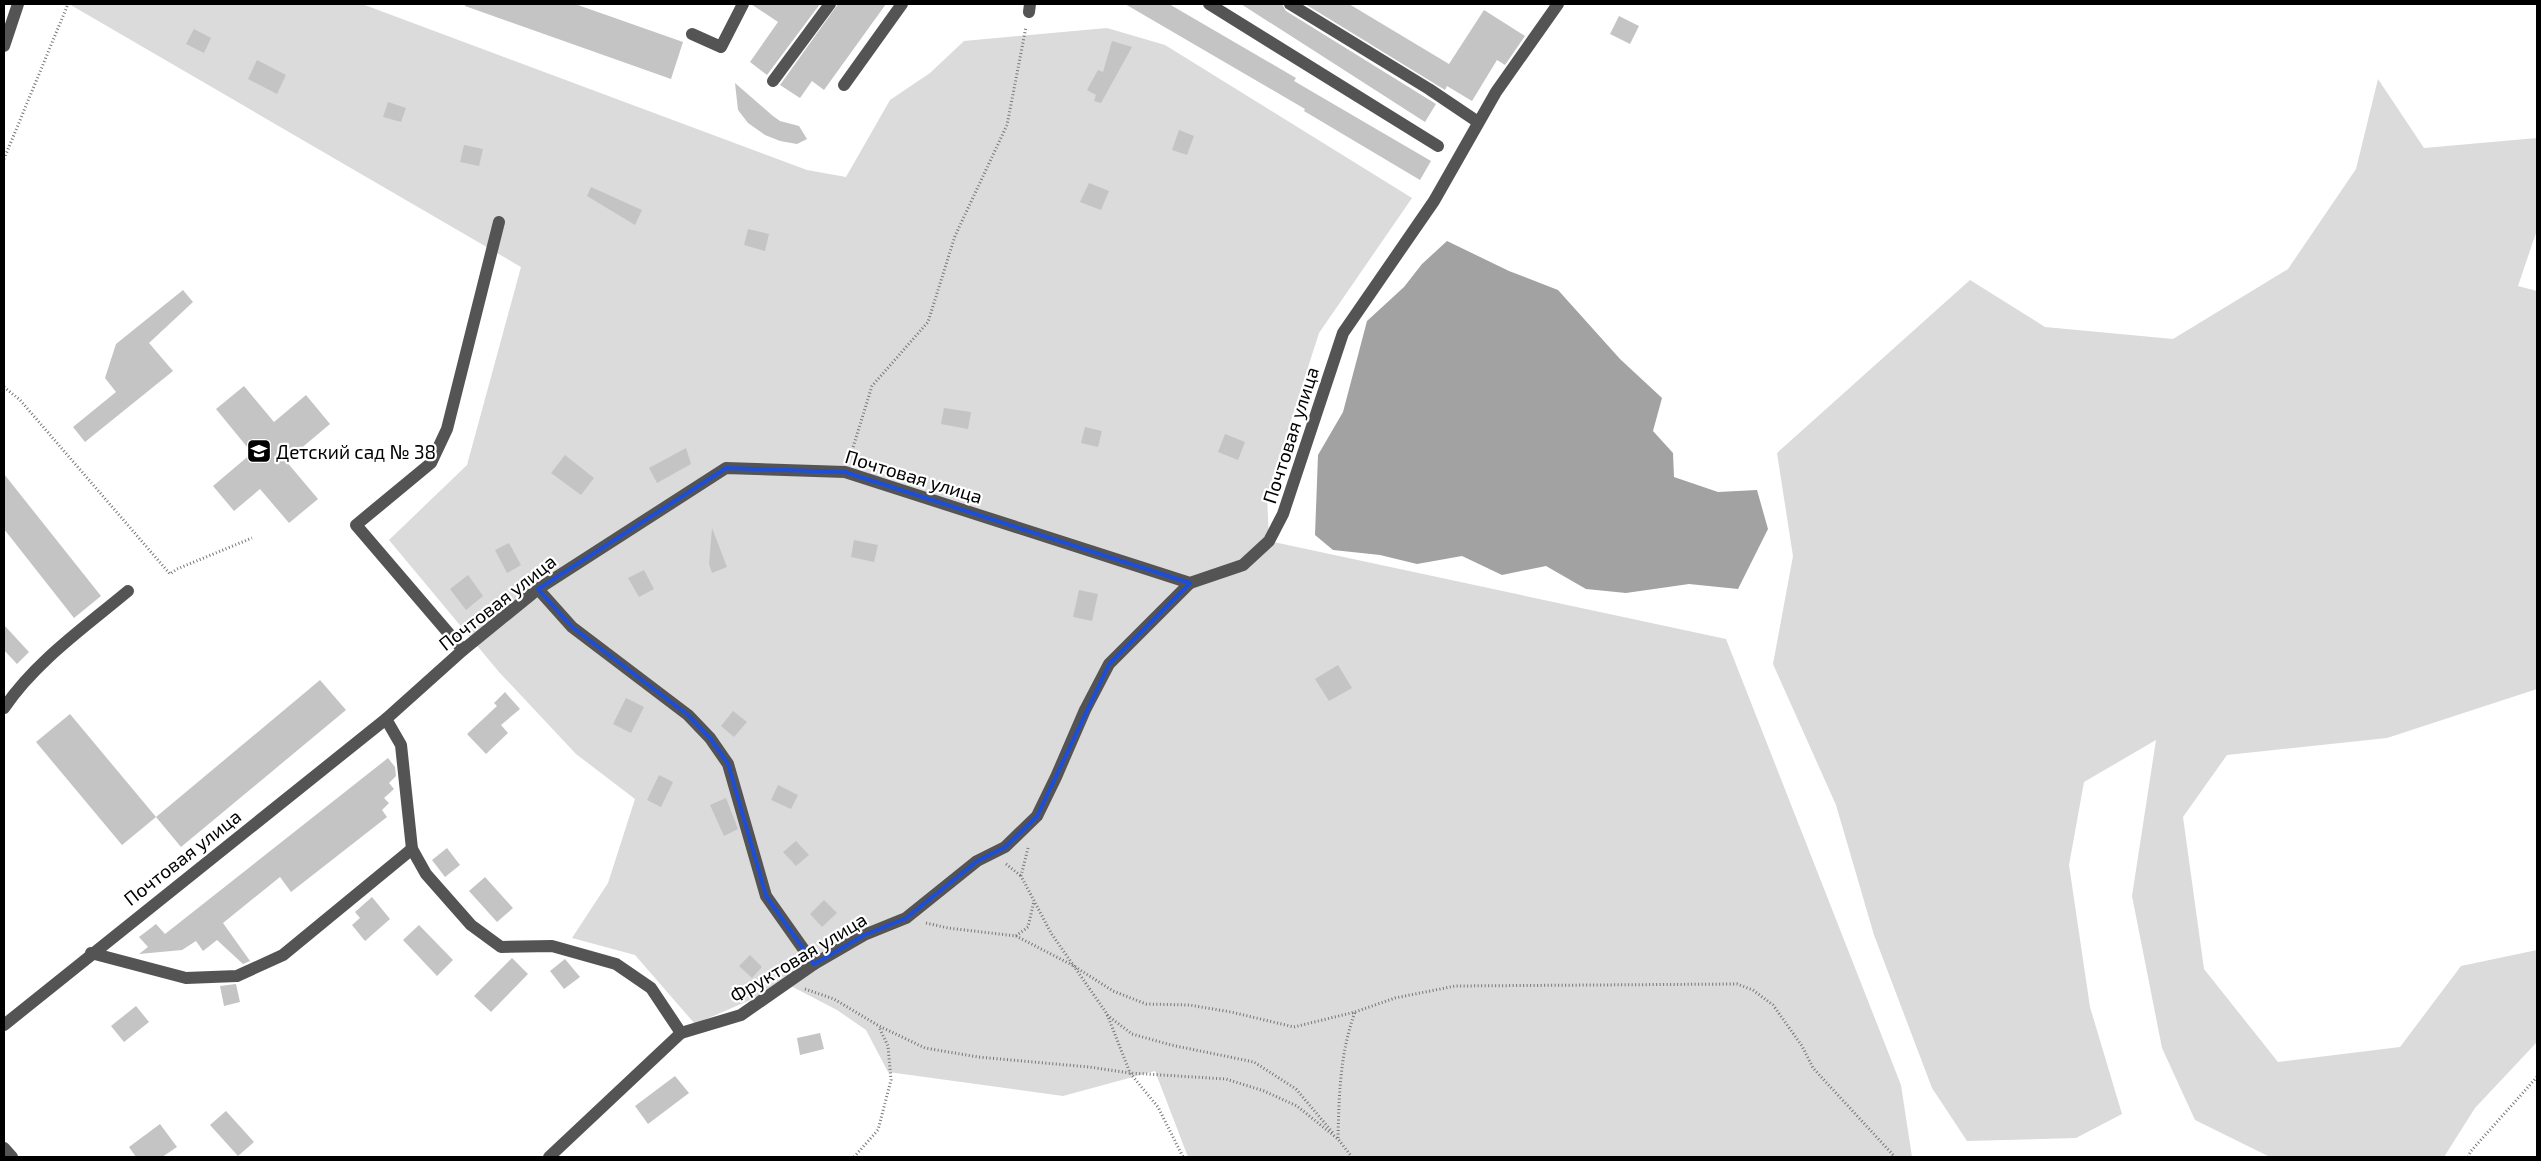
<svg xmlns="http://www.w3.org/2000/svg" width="2541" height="1161" font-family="'Exo 2',sans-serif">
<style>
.green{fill:#dbdbdb}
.water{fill:#a2a2a2}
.building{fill:#c4c4c4}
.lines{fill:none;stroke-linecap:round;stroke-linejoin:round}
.path{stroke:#767676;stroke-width:3;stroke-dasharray:1 2.5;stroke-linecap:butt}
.minor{stroke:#545454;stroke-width:12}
.marked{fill:none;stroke:#1d4ed8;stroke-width:4;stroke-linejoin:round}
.labels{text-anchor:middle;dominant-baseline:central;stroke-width:4.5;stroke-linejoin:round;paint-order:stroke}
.street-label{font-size:19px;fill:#000;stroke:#fff}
.poi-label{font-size:19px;fill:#000;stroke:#fff;text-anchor:start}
</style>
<rect width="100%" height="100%" fill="#fff"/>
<g class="green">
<path d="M 69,4 L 362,4 L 807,170 L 846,177 L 890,100 L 930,73 L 964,41 L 1107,28 L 1165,45 L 1412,198 L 1319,333 L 1267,495 L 1269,541 L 1726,639 L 1901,1085 L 1912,1157 L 1188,1157 L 1155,1071 L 1063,1096 L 888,1072 L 866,1030 L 837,1010 L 787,984 L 695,1024 L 635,955 L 572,938 L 608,883 L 635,799 L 576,754 L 499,672 L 389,540 L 467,465 L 521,267 Z"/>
<path d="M 2378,79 L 2424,148 L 2537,138 L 2537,230 L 2518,286 L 2537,291 L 2537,689 L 2387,738 L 2227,755 L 2183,817 L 2204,969 L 2278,1062 L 2400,1047 L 2461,966 L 2537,950 L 2537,1042 L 2475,1108 L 2444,1157 L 2270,1157 L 2195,1120 L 2162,1048 L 2132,896 L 2156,740 L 2084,782 L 2069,865 L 2090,1007 L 2122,1114 L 2076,1138 L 1967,1141 L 1932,1088 L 1874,935 L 1836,805 L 1773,664 L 1793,556 L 1777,453 L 1970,280 L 2045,327 L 2173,339 L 2288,269 L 2356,169 Z"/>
</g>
<path class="water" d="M 1447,241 L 1509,271 L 1558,290 L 1620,359 L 1662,398 L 1653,431 L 1673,453 L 1674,477 L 1718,492 L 1757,490 L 1768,529 L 1738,589 L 1689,584 L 1626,593 L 1586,589 L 1546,566 L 1502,575 L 1462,556 L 1417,564 L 1380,555 L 1333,550 L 1315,535 L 1318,455 L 1343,412 L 1367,321 L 1404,287 L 1422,264 Z"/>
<g class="building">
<path d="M 465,4 L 575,4 L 683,42 L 671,79 L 465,6 Z"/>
<path d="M 751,4 L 820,4 L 767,75 L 750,62 L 778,22 Z"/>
<path d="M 838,4 L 886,4 L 824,90 L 812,81 L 800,98 L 780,85 Z"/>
<path d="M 1125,4 L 1169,4 L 1296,78 L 1294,81 L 1431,161 L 1420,180 L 1304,111 L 1305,109 Z"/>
<path d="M 1241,4 L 1282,4 L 1286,11 L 1436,104 L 1425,122 Z"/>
<path d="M 1305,4 L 1349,4 L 1449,64 L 1484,10 L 1525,36 L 1505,65 L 1497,60 L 1472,101 L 1447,86 L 1445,90 Z"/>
<path d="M 1619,16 L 1639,26 L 1630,44 L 1610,34 Z"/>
<path d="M 194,29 L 211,38 L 204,53 L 186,44 Z"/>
<path d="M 1112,41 L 1132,47 L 1101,103 L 1094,101 L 1096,95 L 1087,90 L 1098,70 L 1103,72 Z"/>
<path d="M 257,60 L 286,75 L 277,94 L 248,79 Z"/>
<path d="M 735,83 L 773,116 L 780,121 L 799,126 L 807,139 L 797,144 L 780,141 L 765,135 L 748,123 L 738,110 Z"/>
<path d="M 388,102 L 406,108 L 401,122 L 383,117 Z"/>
<path d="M 1179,130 L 1194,136 L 1187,155 L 1172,150 Z"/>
<path d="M 464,145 L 483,149 L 479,166 L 460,162 Z"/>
<path d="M 1089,183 L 1109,191 L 1101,210 L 1080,202 Z"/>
<path d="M 591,187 L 642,210 L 635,225 L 587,196 Z"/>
<path d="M 748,229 L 769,234 L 765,251 L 744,245 Z"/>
<path d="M 183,290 L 193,302 L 149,343 L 173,371 L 85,442 L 73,427 L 116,392 L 105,378 L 116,344 Z"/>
<path d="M 244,386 L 274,422 L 306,395 L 330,424 L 286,461 L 318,499 L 289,523 L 260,489 L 234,511 L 213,486 L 252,453 L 216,409 Z"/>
<path d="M 944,408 L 971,412 L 968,429 L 941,424 Z"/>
<path d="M 1085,427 L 1102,431 L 1098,447 L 1081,443 Z"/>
<path d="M 1225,434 L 1245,442 L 1238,460 L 1218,452 Z"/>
<path d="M 686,448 L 691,464 L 657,483 L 649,468 Z"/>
<path d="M 565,455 L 594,478 L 581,495 L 551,473 Z"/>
<path d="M 4,474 L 101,596 L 74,618 L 4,529 Z"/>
<path d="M 712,528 L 727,567 L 712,573 L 709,564 Z"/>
<path d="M 854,540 L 878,545 L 874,562 L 851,557 Z"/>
<path d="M 509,543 L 521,565 L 507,573 L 495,550 Z"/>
<path d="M 644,570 L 654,589 L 639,597 L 628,578 Z"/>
<path d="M 468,575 L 483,596 L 466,610 L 450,589 Z"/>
<path d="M 1079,590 L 1098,594 L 1092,621 L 1073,617 Z"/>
<path d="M 4,625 L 29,652 L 17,664 L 4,650 Z"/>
<path d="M 1338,665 L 1352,688 L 1329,701 L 1315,679 Z"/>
<path d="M 320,680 L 346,710 L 181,847 L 156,817 Z"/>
<path d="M 505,692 L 520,709 L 501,725 L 508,733 L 486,754 L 467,734 L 497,706 L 494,703 Z"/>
<path d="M 626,698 L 644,707 L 631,733 L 613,724 Z"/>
<path d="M 733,711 L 747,722 L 734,737 L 721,726 Z"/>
<path d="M 70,714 L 156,817 L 122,845 L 36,742 Z"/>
<path d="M 388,758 L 395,767 L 396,776 L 389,783 L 394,789 L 384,798 L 389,803 L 382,810 L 387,817 L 291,892 L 280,877 L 223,923 L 250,961 L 243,964 L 217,940 L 203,951 L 196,941 L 182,950 L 139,954 L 148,947 L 139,937 L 156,924 L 165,934 Z"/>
<path d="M 659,775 L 673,782 L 661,807 L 647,800 Z"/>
<path d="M 778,785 L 798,795 L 791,809 L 771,800 Z"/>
<path d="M 726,798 L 738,829 L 724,836 L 710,805 Z"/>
<path d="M 796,841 L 809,855 L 796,866 L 783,852 Z"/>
<path d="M 447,848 L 460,865 L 445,877 L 432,860 Z"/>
<path d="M 485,877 L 513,908 L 497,922 L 469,891 Z"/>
<path d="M 372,897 L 390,919 L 365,941 L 352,925 L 360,918 L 355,912 Z"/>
<path d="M 824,900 L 837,913 L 822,927 L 810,914 Z"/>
<path d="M 419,925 L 453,960 L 437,976 L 403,940 Z"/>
<path d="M 750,955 L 762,967 L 752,978 L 739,966 Z"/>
<path d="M 512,958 L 528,974 L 491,1012 L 474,996 Z"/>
<path d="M 565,959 L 580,977 L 564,989 L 550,971 Z"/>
<path d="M 236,984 L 240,1002 L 224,1006 L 220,986 Z"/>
<path d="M 136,1006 L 149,1022 L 124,1042 L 111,1026 Z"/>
<path d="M 820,1033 L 824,1049 L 800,1055 L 797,1038 Z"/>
<path d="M 675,1076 L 689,1093 L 648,1124 L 635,1106 Z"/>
<path d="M 226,1111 L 254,1142 L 238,1156 L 210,1125 Z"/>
<path d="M 160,1124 L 177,1147 L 162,1157 L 136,1157 L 129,1147 Z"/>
</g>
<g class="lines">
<g class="path">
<path d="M 4,159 L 68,4"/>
<path d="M 4,387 L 20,400 L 170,574 L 177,569 L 252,538"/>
<path d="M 850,457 L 872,386 L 928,322 L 955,236 L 1007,125 L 1026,27"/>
<path d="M 1028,848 L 1021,876 L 1051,933 L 1107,1014 L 1130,1073 L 1158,1107 L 1183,1157"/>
<path d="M 1006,864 L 1021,876"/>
<path d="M 926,923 L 948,928 L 1016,936 L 1074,966 L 1113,991 L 1146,1004 L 1189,1005 L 1231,1012 L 1294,1027 L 1355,1012 L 1395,998 L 1455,986 L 1737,984 L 1753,990 L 1773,1005 L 1802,1046 L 1813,1068 L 1895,1157"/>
<path d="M 1016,936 L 1028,927 L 1034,901"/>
<path d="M 805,989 L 834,999 L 879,1026 L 925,1048 L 978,1057 L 1089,1067 L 1130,1073 L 1226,1079 L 1264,1091 L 1297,1106 L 1338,1139 L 1352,1157"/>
<path d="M 1107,1015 L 1132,1034 L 1171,1045 L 1254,1062 L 1296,1089 L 1333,1133"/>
<path d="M 1338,1138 C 1339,1095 1340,1053 1355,1012"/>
<path d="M 854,1157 L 878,1130 L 891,1080 L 888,1046 L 879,1027"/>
<path d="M 2468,1157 L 2471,1151 L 2537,1077"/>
</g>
<g class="minor">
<path d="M 1209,4 L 1438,146"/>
<path d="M 1290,4 L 1429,89 L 1478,122"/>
<path d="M 1029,12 L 1030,4"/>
<path d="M 692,34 L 721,47 L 743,4"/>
<path d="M 4,46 L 18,4"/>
<path d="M 773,81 L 830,4"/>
<path d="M 844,85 L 902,4"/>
<path d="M 538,589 L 572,627 L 688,715 L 710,738 L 728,764 L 766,896 L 814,964"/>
<path d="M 463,650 L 356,525 L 431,463 L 447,429 L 499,222"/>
<path d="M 4,708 C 36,661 85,627 128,591"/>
<path d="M 386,719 L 401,745 L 412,849 L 426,874 L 471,925 L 501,947 L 552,946 L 616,964 L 651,988 L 681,1033"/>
<path d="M 91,953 L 186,978 L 237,976 L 283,955 L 412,849"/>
<path d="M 4,1025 L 386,719 L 463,650 L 538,589 L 726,468 L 845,472 L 1190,583 L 1243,565 L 1269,541 L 1283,514 L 1343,333 L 1434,201 L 1496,92 L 1558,4"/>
<path d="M 4,1148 L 12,1157"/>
<path d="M 549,1157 L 681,1033 L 741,1015 L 814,964 L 864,935 L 906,918 L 977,861 L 1005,847 L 1037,816 L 1056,777 L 1085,710 L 1109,664 L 1190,583"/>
</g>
</g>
<path class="marked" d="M 726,468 L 845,472 L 1190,583 L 1109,664 L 1037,816 L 1005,847 L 977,861 L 906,918 L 864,935 L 814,964 L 766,896 L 728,764 L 710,738 L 688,715 L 572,627 L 538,589 Z"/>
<defs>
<symbol id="school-square" viewBox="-11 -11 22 22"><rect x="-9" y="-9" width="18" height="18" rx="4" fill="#000" stroke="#fff"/><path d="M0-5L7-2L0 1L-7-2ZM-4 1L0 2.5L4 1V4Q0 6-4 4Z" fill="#fff"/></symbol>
</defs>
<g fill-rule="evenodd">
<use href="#school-square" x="245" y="437" width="28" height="28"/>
</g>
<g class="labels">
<g class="street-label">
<text transform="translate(1290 435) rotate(-72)">Почтовая улица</text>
<text transform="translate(914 476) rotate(17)">Почтовая улица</text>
<text transform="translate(497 602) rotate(-38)">Почтовая улица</text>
<text transform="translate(182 857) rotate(-38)">Почтовая улица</text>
<text transform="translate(798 957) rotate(-31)">Фруктовая улица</text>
</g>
<g class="poi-label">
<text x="276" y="451">Детский сад № 38</text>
</g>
</g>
<rect width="2541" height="1161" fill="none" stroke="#000000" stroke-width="10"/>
</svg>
